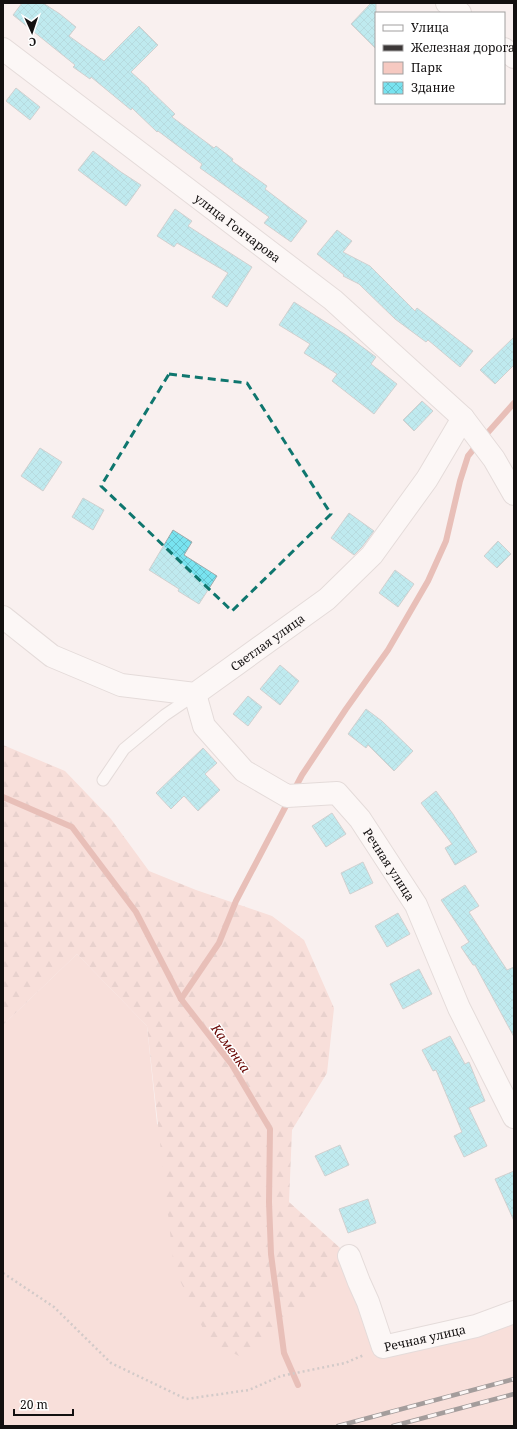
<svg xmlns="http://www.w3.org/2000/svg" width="517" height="1429" font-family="'Noto Serif',serif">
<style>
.green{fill:#f6c9c1}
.forest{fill:url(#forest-firs)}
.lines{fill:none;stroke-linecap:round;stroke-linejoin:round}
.stream{stroke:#d38477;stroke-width:6}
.building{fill:url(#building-cross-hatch);stroke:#9fa8a9}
.service-casing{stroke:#cbc2c1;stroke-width:13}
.minor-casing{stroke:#cbc2c1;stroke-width:24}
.path{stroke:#a29b9a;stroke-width:2.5;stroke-dasharray:2 3;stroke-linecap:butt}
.service{stroke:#fff;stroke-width:11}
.minor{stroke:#fff;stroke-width:22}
.rail-casing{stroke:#3c3838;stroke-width:4.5}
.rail{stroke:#fff;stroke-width:3;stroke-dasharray:9;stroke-linecap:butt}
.marked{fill:none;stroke:#0f766e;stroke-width:3;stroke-dasharray:8 5;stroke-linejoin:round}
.labels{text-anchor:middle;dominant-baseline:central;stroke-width:3;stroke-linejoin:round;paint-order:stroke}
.street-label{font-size:12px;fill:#131010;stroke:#fff}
.water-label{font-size:13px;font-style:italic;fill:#670400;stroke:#fff}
</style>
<defs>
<pattern id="forest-firs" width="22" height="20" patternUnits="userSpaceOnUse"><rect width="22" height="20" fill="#f6c9c1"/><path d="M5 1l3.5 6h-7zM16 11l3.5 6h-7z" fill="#d2aca5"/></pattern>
<pattern id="building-cross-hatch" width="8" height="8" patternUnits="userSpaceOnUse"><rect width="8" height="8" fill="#78e3f0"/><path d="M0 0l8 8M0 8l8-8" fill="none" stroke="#67c2cd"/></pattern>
</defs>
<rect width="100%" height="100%" fill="#f9f0ef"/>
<path class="green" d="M 77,954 L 147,1026 L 157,1124 L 349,1256 L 383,1347 L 514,1312 L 514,1426 L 3,1426 L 3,1025 Z"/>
<path class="forest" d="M 3,745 L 65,771 L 111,819 L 149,871 L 196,890 L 272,916 L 304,940 L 334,1008 L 327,1073 L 292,1130 L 289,1202 L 349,1256 L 245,1359 L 209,1341 L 174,1268 L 147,1026 L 77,954 L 3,1025 Z"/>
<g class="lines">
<g class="stream">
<path d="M 483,438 L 514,403"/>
<path d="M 293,792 L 302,775 L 346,709 L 388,650 L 428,581 L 446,541 L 460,481 L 468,456 L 477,445"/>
<path d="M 3,797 L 72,827 L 136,912 L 181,999 L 232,1065 L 270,1129 L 269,1202 L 271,1254 L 284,1353 L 298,1385"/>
<path d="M 181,999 L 219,943 L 236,901 L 289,800"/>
</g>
</g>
<g class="building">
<path d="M 22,3 L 43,3 L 60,14 L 76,27 L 69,36 L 104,61 L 139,26 L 158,45 L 131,72 L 149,88 L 149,89 L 175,114 L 172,117 L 214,148 L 216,146 L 233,159 L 232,161 L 267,186 L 265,189 L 307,221 L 291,242 L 264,223 L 269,217 L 200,168 L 202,164 L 158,131 L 157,132 L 132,108 L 131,110 L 91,77 L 90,79 L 73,67 L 75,65 L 13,15 Z"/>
<path d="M 371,3 L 376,3 L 376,49 L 351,24 Z"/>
<path d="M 16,88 L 40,107 L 30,120 L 6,101 Z"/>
<path d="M 93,151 L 121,172 L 141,185 L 126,206 L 78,170 Z"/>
<path d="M 175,209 L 192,221 L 188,226 L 252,267 L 227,307 L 212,297 L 228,273 L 177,243 L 174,247 L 157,236 Z"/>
<path d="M 337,230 L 352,241 L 343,252 L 370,266 L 415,311 L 417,308 L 473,351 L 460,367 L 428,340 L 426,342 L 395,319 L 359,284 L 343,276 L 344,275 L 317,254 Z"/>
<path d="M 294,302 L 346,335 L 376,357 L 371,364 L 397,384 L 374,414 L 332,381 L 337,374 L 304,353 L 310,344 L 279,325 Z"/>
<path d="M 514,337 L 514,365 L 495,384 L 480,370 Z"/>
<path d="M 422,401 L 433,411 L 414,431 L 403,420 Z"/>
<path d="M 40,448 L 62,462 L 43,491 L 21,476 Z"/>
<path d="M 83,498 L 104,510 L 93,530 L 72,517 Z"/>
<path d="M 349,513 L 374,531 L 362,547 L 354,555 L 331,538 Z"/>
<path d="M 173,530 L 192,542 L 184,555 L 217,576 L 199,604 L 178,591 L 179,589 L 149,570 Z"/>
<path d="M 498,541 L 511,554 L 497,568 L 484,556 Z"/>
<path d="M 395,570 L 414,584 L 398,607 L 379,593 Z"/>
<path d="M 280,665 L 299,681 L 280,705 L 260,689 Z"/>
<path d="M 248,696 L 262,707 L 248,726 L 233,714 Z"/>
<path d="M 366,709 L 382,721 L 413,751 L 394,771 L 368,745 L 366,748 L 348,734 Z"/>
<path d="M 203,748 L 217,763 L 205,774 L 220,790 L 198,811 L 184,796 L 171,809 L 156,793 Z"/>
<path d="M 436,791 L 453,814 L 477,852 L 455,865 L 445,848 L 452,844 L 421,803 Z"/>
<path d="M 332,813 L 346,834 L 326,847 L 312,826 Z"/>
<path d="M 363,862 L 373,883 L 350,894 L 341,873 Z"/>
<path d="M 465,885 L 479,906 L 469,912 L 507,970 L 514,967 L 514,1037 L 475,965 L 473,965 L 461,947 L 469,942 L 441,900 Z"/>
<path d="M 398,913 L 410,934 L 387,947 L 375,926 Z"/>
<path d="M 419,969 L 432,994 L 403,1009 L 390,984 Z"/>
<path d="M 450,1036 L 465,1064 L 469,1062 L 485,1101 L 469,1108 L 487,1146 L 464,1157 L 454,1136 L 462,1132 L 436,1070 L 433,1071 L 422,1050 Z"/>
<path d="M 340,1145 L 349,1165 L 325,1176 L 315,1156 Z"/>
<path d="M 514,1171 L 514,1221 L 495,1179 Z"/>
<path d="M 368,1199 L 376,1223 L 348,1233 L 339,1209 Z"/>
</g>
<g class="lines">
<defs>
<path id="service" d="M 103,780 L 124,749 L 165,715 L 193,696"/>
<g id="minor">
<path d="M 447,3 L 460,13"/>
<path id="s1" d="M 3,49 L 333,300 L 463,418 L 494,459 L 514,494"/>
<path d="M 504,49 L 514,57"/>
<path id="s2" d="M 3,617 L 52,656 L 121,685 L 195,694 L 327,599 L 372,555 L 427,479 L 463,418"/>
<path id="s3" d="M 195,694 L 204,726 L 244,771 L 287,796 L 337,793 L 360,819 L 416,905 L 459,1008 L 514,1117"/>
<path id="s4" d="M 349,1256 L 359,1282 L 368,1302 L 383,1347 L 476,1326 L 514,1312"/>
</g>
</defs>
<use href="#service" class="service-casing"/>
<use href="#minor" class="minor-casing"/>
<path class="path" d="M 3,1273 L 54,1307 L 111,1363 L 186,1399 L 249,1390 L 281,1376 L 345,1363 L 364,1355"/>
<use href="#service" class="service"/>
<use href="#minor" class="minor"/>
<defs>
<g id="rail">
<path d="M 338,1426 L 514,1379"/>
<path d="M 393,1426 L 514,1394"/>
</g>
</defs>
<use href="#rail" class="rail-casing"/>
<use href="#rail" class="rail"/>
</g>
<path d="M0 0H517V1429H0ZM 169,374 L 247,383 L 331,514 L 232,611 L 101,486 Z" fill="#f9f0ef" fill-opacity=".55" fill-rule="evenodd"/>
<path class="marked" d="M 169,374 L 247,383 L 331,514 L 232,611 L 101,486 Z"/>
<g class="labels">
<g class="street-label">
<text stroke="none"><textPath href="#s1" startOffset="295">улица Гончарова</textPath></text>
<text stroke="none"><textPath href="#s2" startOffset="301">Светлая улица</textPath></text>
<text stroke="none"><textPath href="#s3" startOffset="282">Речная улица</textPath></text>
<text stroke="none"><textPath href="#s4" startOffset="140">Речная улица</textPath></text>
</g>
<g class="water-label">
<text transform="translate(231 1048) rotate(54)">Каменка</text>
</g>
</g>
<rect width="517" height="1429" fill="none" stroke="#131010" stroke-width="8"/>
<rect x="375" y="12" width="130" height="92" fill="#ffffff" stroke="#a19f9f"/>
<rect x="383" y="25" width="20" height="6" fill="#ffffff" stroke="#a19f9f"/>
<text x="411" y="32" font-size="12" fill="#131010">Улица</text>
<rect x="383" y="45" width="20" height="6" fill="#3c3838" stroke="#a19f9f"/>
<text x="411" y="52" font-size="12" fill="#131010">Железная дорога</text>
<rect x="383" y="62" width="20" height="12" fill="#f6c9c1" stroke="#a19f9f"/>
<text x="411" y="72" font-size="12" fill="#131010">Парк</text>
<rect x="383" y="82" width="20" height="12" fill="url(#building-cross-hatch)" stroke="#a19f9f"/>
<text x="411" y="92" font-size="12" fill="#131010">Здание</text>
<g transform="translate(32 32) rotate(177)" stroke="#ffffff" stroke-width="3" paint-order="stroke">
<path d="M0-3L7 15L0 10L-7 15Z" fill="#131010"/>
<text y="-6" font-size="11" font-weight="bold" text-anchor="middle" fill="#131010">С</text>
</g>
<path d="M14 1409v6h59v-6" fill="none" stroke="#131010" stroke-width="2"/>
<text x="20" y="1409" font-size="12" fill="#131010" stroke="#ffffff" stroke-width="3" paint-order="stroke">20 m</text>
</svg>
